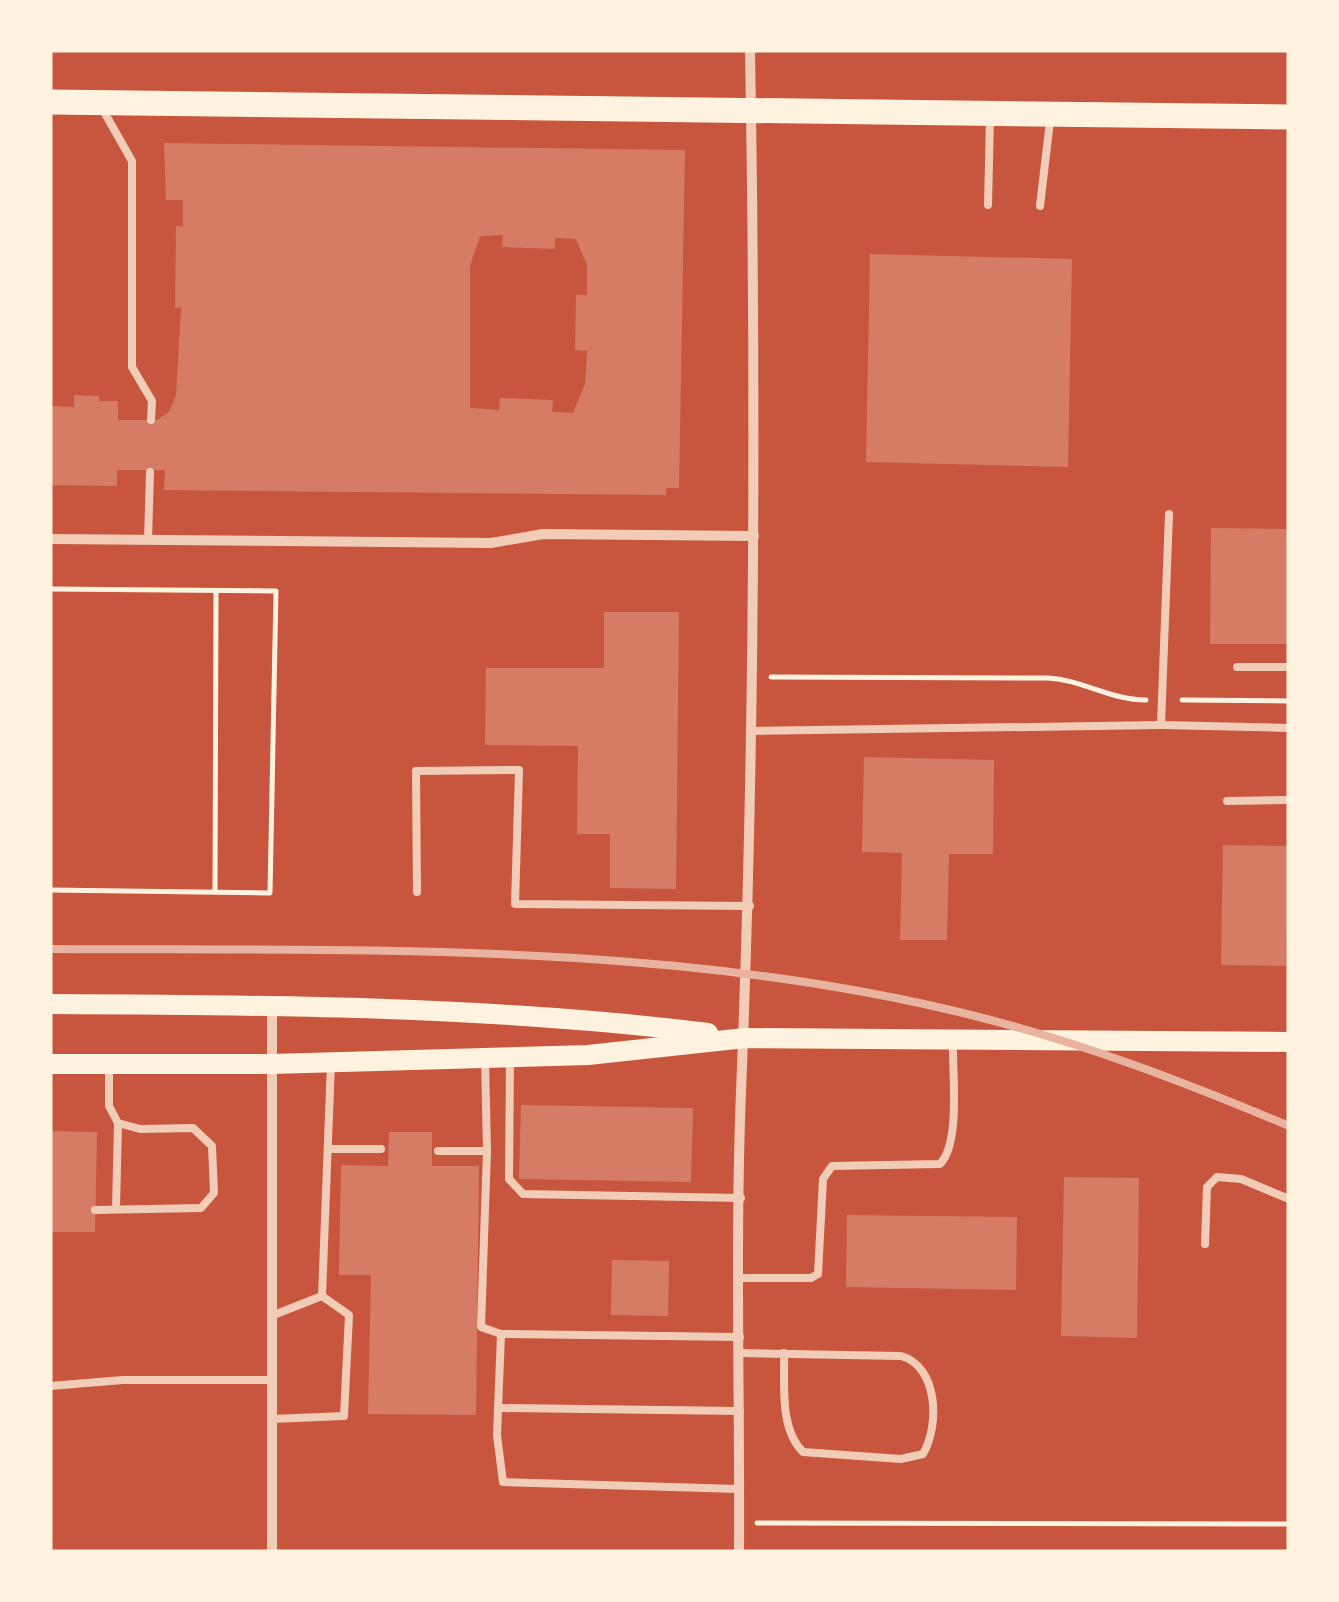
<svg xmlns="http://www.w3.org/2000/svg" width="1339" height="1602" font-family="Roboto,sans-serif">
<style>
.building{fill:#d67c66;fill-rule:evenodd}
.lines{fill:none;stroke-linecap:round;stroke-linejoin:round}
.path{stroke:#fff3e0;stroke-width:5}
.service{stroke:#f1ccb7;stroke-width:8}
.minor{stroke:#f1ccb7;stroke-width:10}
.secondary{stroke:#fff3e0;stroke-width:20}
.primary{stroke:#fff3e0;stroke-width:25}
.rail{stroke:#e9b49f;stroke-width:8}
</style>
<rect width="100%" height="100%" fill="#c8553d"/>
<g class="building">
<path d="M 164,143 L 685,150 L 679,488 L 666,488 L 666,495 L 164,490 L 165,470 L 117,470 L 117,486 L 50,485 L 50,406 L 74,407 L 74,395 L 99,396 L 99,401 L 118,401 L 118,420 L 157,420 L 169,412 L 176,395 L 181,307 L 175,308 L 176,226 L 183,226 L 183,200 L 166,200 ZM 503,235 L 502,247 L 555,249 L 555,238 L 576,239 L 587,265 L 587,295 L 576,295 L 575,350 L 587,351 L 585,384 L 573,413 L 552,412 L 553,400 L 500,398 L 499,410 L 470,408 L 470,266 L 480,236 Z"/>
<path d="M 870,254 L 1072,259 L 1068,467 L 866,462 Z"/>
<path d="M 1211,528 L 1289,529 L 1289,644 L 1210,644 Z"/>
<path d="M 604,612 L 679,612 L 676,889 L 610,888 L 610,834 L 577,834 L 578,746 L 485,745 L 486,668 L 604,668 Z"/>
<path d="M 864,757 L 994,760 L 993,854 L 949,854 L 947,940 L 900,940 L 902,853 L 862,852 Z"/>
<path d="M 1223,845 L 1289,846 L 1286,966 L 1221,965 Z"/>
<path d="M 521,1105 L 693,1108 L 691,1182 L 519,1179 Z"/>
<path d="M 50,1131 L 97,1132 L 95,1232 L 50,1232 Z"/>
<path d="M 389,1132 L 432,1132 L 432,1166 L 479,1166 L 476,1415 L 368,1414 L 371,1275 L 339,1275 L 341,1165 L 388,1166 Z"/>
<path d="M 1064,1177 L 1139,1178 L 1137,1338 L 1061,1336 Z"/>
<path d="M 847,1215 L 1017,1217 L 1016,1290 L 846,1287 Z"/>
<path d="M 612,1260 L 669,1261 L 668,1316 L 611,1315 Z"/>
</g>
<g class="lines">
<g class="path">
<path d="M 50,589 L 276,591 L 270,893 L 50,890"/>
<path d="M 771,677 L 1048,678 C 1083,680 1110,700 1146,700"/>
<path d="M 1182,700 L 1289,701"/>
<path d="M 215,892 L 216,591"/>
<path d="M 757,1523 L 1289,1524"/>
</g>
<g class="service">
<path d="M 103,110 L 132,161 L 132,367 L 152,401 L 151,420"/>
<path d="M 988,205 L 990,119"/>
<path d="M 1040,206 L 1050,121"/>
<path d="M 1169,514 L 1161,725 L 1289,728"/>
<path d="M 148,540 L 150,472"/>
<path d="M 1237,667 L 1289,667"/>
<path d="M 752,731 L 1161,725"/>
<path d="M 1227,801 L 1289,800"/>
<path d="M 417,892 L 416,771 L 519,770 L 515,904 L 750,906"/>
<path d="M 510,1058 L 509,1179 L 523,1194 L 741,1198"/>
<path d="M 330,1149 L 381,1149"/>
<path d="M 438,1151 L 487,1151 L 485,1059"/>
<path d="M 487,1151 L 481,1327 L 501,1334 L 740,1337"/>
<path d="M 116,1209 L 118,1123"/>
<path d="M 95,1210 L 201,1208 L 214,1193 L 212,1146 L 193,1128 L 140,1129 L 118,1123 L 109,1106 L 109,1068"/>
<path d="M 1205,1244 L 1207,1187 L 1217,1177 L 1241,1179 L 1289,1199"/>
<path d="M 741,1278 L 811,1278 L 818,1274 L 823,1179 L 832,1166 L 940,1164 C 961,1143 952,1072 953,1042"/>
<path d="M 322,1296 L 331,1063"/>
<path d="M 271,1316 L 322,1296 L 349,1315 L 344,1416 L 272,1419"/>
<path d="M 501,1334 L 497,1435 L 503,1482 L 739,1489"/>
<path d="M 740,1353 L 901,1356 C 938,1366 940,1425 923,1454 L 901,1459 L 803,1452 C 779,1428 785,1385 784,1353"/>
<path d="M 50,1386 L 123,1380 L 271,1380"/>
<path d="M 498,1408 L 740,1411"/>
</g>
<g class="minor">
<path d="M 50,539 L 491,543 L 543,534 L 754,536"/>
<path d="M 272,1006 L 272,1552"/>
<path d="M 739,1552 C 740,1399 735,1244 741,1092 C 755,745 756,397 750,50"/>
</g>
<g class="secondary">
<path d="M 50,1004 C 270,1005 490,1006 708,1033"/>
<path d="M 50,1064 L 271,1064 L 588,1055 L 745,1038 L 1289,1042"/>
</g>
<path class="primary" d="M 50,102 L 1289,117"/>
<path class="rail" d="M 50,949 C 359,951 673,940 975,1016 C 1083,1043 1187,1083 1289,1126"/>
</g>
<rect width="1339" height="1602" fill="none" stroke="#fff3e0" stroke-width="105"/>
</svg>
